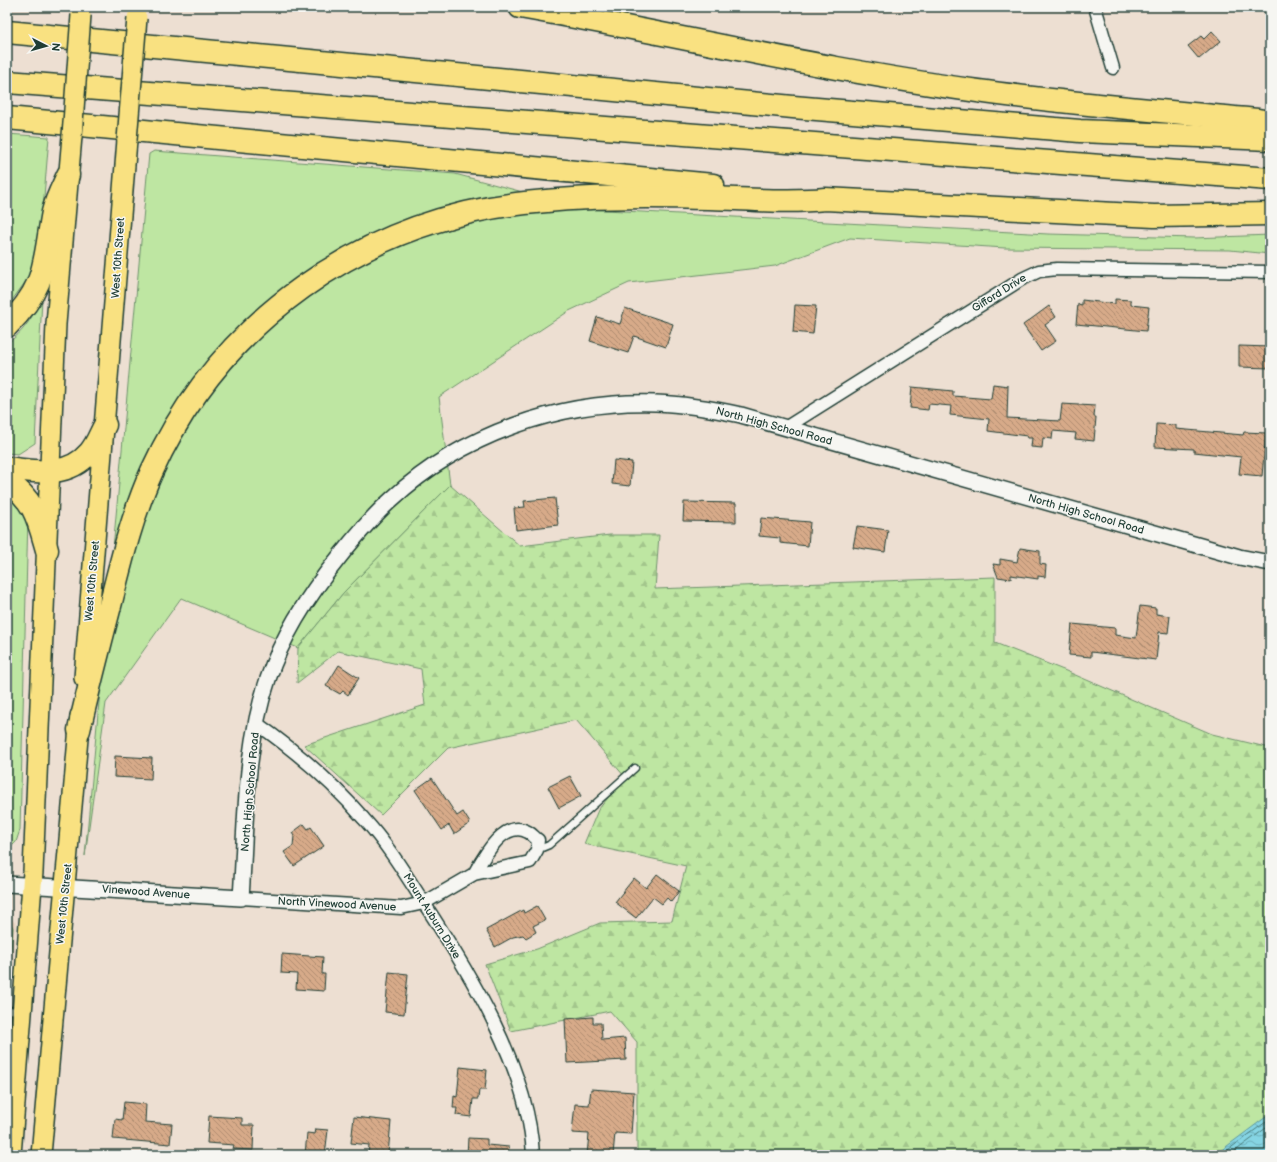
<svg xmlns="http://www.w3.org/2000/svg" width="1277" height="1162" font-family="'Balsamiq Sans',sans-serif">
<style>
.built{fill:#e6cfbc}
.grass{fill:#bee6a2;stroke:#6e926b}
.forest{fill:url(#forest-firs);stroke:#6e926b}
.water{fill:url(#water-waves);stroke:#5d989e}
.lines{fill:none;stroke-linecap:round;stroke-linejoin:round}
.shore{stroke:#487a7a;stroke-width:1}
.building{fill:url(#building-back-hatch);stroke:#1f3d34}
.service-casing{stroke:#1f3d34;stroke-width:9}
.minor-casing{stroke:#1f3d34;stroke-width:15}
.tertiary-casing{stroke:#1f3d34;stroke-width:18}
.primary-casing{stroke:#1f3d34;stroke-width:22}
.motorway-casing{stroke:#1f3d34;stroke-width:25}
.service{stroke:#f6f6f2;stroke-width:6}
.minor{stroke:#f6f6f2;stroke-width:12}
.tertiary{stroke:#f6f6f2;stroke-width:15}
.primary{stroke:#f9e181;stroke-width:19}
.motorway{stroke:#f9e181;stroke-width:22}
.primary-bridge-casing{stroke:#1f3d34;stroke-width:22;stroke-linecap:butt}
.primary-bridge{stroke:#f9e181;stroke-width:19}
.labels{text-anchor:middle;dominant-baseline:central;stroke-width:3;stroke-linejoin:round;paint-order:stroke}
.street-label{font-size:11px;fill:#1f3d34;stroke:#f6f6f2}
</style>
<defs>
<pattern id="forest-firs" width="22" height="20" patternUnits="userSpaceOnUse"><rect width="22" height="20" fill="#bee6a2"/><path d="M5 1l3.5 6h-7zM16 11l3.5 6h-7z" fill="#a3c68c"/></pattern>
<pattern id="water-waves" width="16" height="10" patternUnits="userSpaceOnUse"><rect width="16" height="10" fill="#86d5e4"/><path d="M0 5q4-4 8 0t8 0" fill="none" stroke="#6daeba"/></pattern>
<pattern id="building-back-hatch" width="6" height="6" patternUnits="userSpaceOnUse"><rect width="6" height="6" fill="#d7aa89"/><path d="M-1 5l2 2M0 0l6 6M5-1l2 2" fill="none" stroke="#ae8c71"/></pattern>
</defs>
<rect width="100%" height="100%" fill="#eddfd2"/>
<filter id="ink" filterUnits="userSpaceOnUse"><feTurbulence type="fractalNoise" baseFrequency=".025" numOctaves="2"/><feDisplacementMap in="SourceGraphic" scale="8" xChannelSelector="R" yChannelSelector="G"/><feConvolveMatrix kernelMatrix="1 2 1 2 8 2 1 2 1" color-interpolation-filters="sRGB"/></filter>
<g filter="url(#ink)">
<path class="built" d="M 7,913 L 15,923 L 7,1070 Z"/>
<g class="grass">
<path d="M 13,7 L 60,7 L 59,11 Z"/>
<path d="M 7,134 L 49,137 L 39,256 L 32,273 L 7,307 Z"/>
<path d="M 154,151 L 455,174 L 587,209 L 1048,234 L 1194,238 L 1270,235 L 1270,254 L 1230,250 L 1005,248 L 850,238 L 775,266 L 629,283 L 569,311 L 439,397 L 450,485 L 344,592 L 298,648 L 181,598 L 106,703 L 85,856 L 149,154 Z"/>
<path d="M 42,298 L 35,443 L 18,454 L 7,453 L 7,343 C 23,334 34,314 42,298 Z"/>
<path d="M 7,492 L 28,516 L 20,830 L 16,842 L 7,851 Z"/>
<path d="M 7,915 L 13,928 L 7,992 Z"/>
</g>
<path class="forest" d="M 450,485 L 520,546 L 610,535 L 659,535 L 655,589 L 995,577 L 995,643 L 1066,671 L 1212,734 L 1270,748 L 1270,1121 L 1222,1155 L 637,1155 L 637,1042 L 610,1011 L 511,1031 L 485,964 L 537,949 L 600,923 L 672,921 L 686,866 L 584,844 L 598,810 L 625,777 L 576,720 L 448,748 L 381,815 L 304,745 L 425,705 L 421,669 L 338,651 L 297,683 L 298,648 L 344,592 Z"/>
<path class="water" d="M 1270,1114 L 1270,1155 L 1215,1155 Z"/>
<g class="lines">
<g class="shore">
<path d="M 1221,1155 L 1270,1119"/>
<path d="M 1230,1155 L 1270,1125"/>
</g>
</g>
<g class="building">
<path d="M 1212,31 L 1221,41 L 1199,59 L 1188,46 L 1201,36 L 1204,39 Z"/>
<path d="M 1115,299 L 1131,300 L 1131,305 L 1149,307 L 1146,331 L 1076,324 L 1078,304 L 1082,305 L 1082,300 L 1115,304 Z"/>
<path d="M 795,305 L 816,306 L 813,334 L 793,332 Z"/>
<path d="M 1049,306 L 1056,317 L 1045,325 L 1056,341 L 1041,351 L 1023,325 Z"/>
<path d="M 625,308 L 673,324 L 666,347 L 634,336 L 628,353 L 590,341 L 597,317 L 620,324 Z"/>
<path d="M 1239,346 L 1270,347 L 1270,368 L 1239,367 Z"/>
<path d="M 993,384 L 1008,386 L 1007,418 L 1060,421 L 1062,404 L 1095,406 L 1094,417 L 1096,417 L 1094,441 L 1075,439 L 1076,433 L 1053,431 L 1052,439 L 1043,438 L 1042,448 L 1031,447 L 1032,438 L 1028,438 L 1027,436 L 988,431 L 989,419 L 950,415 L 951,406 L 929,404 L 928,410 L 910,408 L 912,387 L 953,391 L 953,396 L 991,399 Z"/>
<path d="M 1156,424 L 1176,425 L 1176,429 L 1243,435 L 1244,432 L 1266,433 L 1262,476 L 1239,474 L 1241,457 L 1194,452 L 1194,449 L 1155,447 Z"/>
<path d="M 614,460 L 632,462 L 630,486 L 612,484 Z"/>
<path d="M 555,498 L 558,525 L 516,530 L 514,508 L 525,507 L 524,501 Z"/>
<path d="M 684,502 L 736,503 L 736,522 L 683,521 Z"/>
<path d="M 761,518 L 810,522 L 808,546 L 780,543 L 780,538 L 759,536 Z"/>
<path d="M 857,526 L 888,530 L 885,552 L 853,547 Z"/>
<path d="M 1020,548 L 1040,551 L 1040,564 L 1046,565 L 1045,577 L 1038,576 L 1038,579 L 1011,575 L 1011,579 L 998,577 L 993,564 L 1000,565 L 1000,559 L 1017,562 Z"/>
<path d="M 1140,606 L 1156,608 L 1156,614 L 1170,616 L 1168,633 L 1159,632 L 1156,660 L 1091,652 L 1091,657 L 1069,655 L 1072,624 L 1115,628 L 1115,635 L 1136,638 Z"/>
<path d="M 339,665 L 359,678 L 348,695 L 343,691 L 340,694 L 326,686 Z"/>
<path d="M 115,756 L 152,758 L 151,779 L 114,777 Z"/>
<path d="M 570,776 L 581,796 L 559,808 L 548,787 Z"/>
<path d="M 432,778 L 457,816 L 463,812 L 470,823 L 454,834 L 449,825 L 442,830 L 415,790 Z"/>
<path d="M 304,824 L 308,829 L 311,827 L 324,846 L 294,866 L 284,852 L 293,846 L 294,836 L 292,833 Z"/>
<path d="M 657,874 L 679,891 L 671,902 L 667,898 L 662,904 L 653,897 L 636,918 L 615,902 L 634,878 L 646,888 Z"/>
<path d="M 537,906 L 545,920 L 533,926 L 536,932 L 526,938 L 523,935 L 513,937 L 495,947 L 486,930 L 523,910 L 524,913 Z"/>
<path d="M 282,954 L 323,957 L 322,974 L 325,974 L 324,991 L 296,989 L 297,974 L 281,973 Z"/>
<path d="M 389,972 L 408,974 L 404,1014 L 385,1012 Z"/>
<path d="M 593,1017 L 593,1023 L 601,1023 L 602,1040 L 625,1038 L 626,1060 L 567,1063 L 565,1019 Z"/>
<path d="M 460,1067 L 487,1070 L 485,1090 L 479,1090 L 478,1099 L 473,1099 L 471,1117 L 456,1115 L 457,1108 L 453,1108 L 454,1096 L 457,1097 Z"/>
<path d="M 591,1089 L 634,1092 L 631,1134 L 615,1133 L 613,1155 L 587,1155 L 589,1134 L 572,1133 L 575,1104 L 589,1105 Z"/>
<path d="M 124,1102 L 146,1104 L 145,1122 L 172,1124 L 170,1144 L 113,1139 L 115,1119 L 122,1120 Z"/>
<path d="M 209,1116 L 242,1118 L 242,1125 L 254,1125 L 253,1150 L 233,1149 L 234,1145 L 207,1143 Z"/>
<path d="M 354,1117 L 391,1121 L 388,1155 L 368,1155 L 369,1145 L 351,1143 Z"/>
<path d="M 316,1129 L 328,1130 L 325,1155 L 305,1155 L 307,1133 L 315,1134 Z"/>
<path d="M 468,1138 L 487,1139 L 487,1145 L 509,1147 L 508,1155 L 467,1155 Z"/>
</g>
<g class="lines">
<defs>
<g id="service">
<path d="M 537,850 L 549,845 L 635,768"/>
<path d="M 7,1010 L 19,1011"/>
</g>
<g id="minor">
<path d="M 1095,7 L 1113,68"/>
<path d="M 785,428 L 1022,279 L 1039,271 L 1057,269 L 1270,272"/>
<path d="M 256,723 C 296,751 333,783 364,819 C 387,844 404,872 422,900 C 469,972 529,1068 533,1155"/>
<path d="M 241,898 L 401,908 L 424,903 L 474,874 L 530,862 L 537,850 L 538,840 C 535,838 532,834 528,832 C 504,818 483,858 474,874"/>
</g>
<path id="tertiary" d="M 7,884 L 241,898 C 246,826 244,749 268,679 C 283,634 310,593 340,556 C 356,536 373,516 392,499 C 462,434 561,400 656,403 C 684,404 713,409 741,415 L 1239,557 L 1270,563"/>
<g id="primary">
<path d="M 84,678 L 127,140"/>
<path d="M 11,1155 L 33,872 L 56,324 L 72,136"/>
<path d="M 41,1155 L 80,716"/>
</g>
<g id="motorway">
<path d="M 520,7 C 673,34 824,70 978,91 C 1071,104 1165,111 1258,120 L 1270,122"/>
<path d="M 7,32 L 793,107 L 1080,131 L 1270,139"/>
<path d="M 7,82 L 1270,179"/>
<path d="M 7,118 L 713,185"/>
<path d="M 7,326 C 48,285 43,264 53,212 C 56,199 63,186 68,175"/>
<path d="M 7,468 C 37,472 68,478 90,452 C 97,444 100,434 105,425"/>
<path d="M 7,481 C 35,501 38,519 47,550"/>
<path d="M 79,730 C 89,687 100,644 111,602 C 122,558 133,513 152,471 C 220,321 361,221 525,203 C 584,196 650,196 709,198 C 748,199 787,203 825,199 L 1154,216 L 1270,214"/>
</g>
</defs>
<use href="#service" class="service-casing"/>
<use href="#minor" class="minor-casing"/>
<use href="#tertiary" class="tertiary-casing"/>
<use href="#primary" class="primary-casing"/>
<use href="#motorway" class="motorway-casing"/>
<use href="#service" class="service"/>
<use href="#minor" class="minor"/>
<use href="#tertiary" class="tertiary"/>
<use href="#primary" class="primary"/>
<use href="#motorway" class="motorway"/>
<defs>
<g id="primary-bridge">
<path d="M 72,136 L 81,15"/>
<path d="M 127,140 L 137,18"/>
</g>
</defs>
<use href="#primary-bridge" class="primary-bridge-casing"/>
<use href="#primary-bridge" class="primary-bridge"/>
</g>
</g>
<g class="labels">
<g class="street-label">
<text transform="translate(118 258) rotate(-86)">West 10th Street</text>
<text transform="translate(999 293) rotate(-32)">Gifford Drive</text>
<text transform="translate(774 426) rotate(15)">North High School Road</text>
<text transform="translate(1086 514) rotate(16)">North High School Road</text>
<text transform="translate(92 581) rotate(-85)">West 10th Street</text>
<text transform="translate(250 792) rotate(-85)">North High School Road</text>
<text transform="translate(146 892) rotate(4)">Vinewood Avenue</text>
<text transform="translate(64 904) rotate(-84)">West 10th Street</text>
<text transform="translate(337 904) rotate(3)">North Vinewood Avenue</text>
<text transform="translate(432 916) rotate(58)">Mount Auburn Drive</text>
</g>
</g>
<rect width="1277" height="1162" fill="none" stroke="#f6f6f2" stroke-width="24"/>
<rect x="12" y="12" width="1253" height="1138" fill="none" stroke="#1f3d34" stroke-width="1.5" filter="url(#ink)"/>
<g transform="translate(46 46) rotate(96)" stroke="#f6f6f2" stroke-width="3" paint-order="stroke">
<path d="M0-3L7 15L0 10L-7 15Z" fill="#1f3d34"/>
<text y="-6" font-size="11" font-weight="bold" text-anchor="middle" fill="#1f3d34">N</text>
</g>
</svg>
